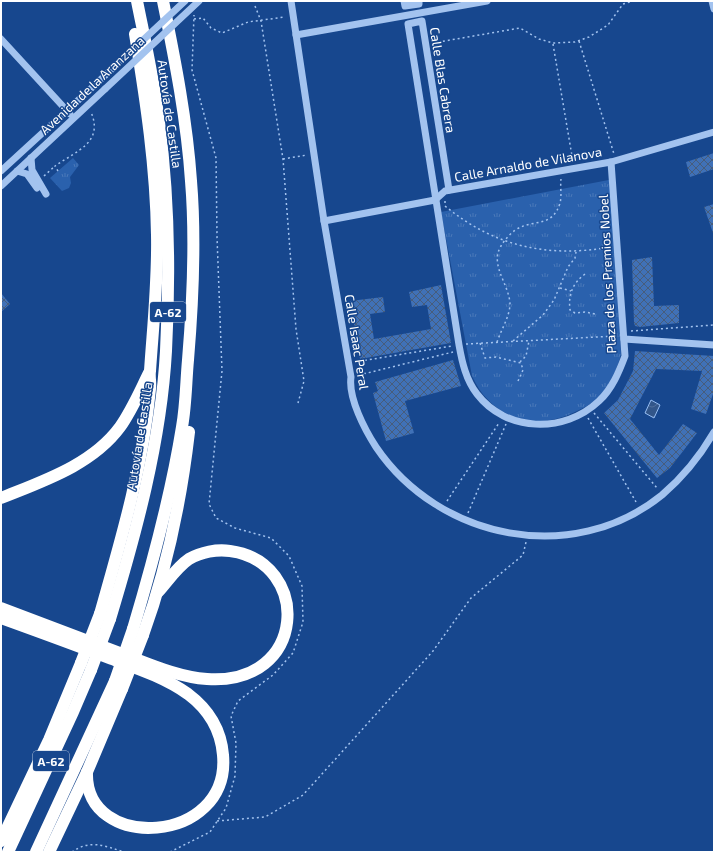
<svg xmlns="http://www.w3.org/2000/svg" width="715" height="853" font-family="'Exo 2',sans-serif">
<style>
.park{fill:url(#park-tufts)}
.water{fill:url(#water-waves);stroke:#96bdf2}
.building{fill:url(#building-cross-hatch)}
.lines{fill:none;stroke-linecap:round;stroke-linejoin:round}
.path{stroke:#a3c3ef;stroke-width:1.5;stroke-dasharray:2 3;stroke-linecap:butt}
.minor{stroke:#a3c3ef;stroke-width:7}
.highway{stroke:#fff;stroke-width:12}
.minor-bridge{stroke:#a3c3ef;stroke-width:7}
.highway-bridge{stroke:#fff;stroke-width:12}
.labels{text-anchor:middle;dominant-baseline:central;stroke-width:3;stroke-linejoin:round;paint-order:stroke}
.shield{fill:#17478e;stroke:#b9c8dd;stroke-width:1}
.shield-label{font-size:12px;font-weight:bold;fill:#fff}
.street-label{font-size:13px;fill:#fff;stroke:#17478e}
</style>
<defs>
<pattern id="park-tufts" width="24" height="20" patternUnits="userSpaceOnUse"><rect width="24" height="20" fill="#2a61ad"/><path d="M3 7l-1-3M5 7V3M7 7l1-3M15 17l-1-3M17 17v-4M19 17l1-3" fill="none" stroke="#4a79b9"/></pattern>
<pattern id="water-waves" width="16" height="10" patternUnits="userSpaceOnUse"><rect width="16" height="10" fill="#32568a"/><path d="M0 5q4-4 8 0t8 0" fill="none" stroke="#516f9c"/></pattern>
<pattern id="building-cross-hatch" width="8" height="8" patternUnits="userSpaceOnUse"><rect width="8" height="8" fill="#4071b7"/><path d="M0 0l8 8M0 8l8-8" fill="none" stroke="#475d7c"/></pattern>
</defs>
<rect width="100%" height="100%" fill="#17478e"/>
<g class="park">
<path d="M 73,158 L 79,165 L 70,177 L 71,183 L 69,188 L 62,191 L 50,178 Z"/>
<path d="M 614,179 L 621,355 C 616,371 610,386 598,398 C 592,404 583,408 575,412 C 534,432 491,418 472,376 L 441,212 Z"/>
</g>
<path class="water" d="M 651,400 L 660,405 L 654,418 L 645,413 Z"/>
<g class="building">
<path d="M 714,153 L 714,169 L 690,177 L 686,162 Z"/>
<path d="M 714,204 L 714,232 L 713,233 L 704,207 Z"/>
<path d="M 652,257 L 654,306 L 679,305 L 679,323 L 640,327 L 635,326 L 634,323 L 632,260 Z"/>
<path d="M 441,285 L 451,343 L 360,359 L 350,301 L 383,297 L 385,312 L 370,314 L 374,339 L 431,329 L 427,305 L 412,307 L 409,292 Z"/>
<path d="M 1,293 L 10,304 L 1,312 Z"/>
<path d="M 635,351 L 714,356 L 714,391 L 706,414 L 691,409 L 702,371 L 656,369 L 630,419 L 659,455 L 683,424 L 697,433 L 670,468 L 657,478 L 604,413 L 618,400 L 633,371 Z"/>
<path d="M 453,360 L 461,386 L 405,401 L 414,433 L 386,441 L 373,393 L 378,391 L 375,382 Z"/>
</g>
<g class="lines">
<g class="path">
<path d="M 255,6 L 261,21 L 283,159 L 296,329 L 304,381 L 298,403"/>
<path d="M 194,19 L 203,18 L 211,28 L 222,33 L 248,22 L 285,17"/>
<path d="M 579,41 L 614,154"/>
<path d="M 433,43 L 520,28 L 539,39 L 553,43 L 575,42 L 589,37 L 608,25 L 623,4 L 633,1"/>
<path d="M 553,44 L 573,162"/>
<path d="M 283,159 L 307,155"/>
<path d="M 58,171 L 55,166 C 76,151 104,143 91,112"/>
<path d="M 44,176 L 55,166"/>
<path d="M 445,201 L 445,206 C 495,247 548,258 611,247"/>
<path d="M 585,274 C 573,283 568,294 570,310 L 575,313 L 585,312 L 595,314"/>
<path d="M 560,288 L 571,291"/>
<path d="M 631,331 L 714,325"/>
<path d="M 513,341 L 543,315 L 554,300 L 568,267 L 575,258 L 576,252"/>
<path d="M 497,342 C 501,330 509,318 510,305 C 510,285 489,265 501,246 C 505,239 513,230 521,227 C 537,220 553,226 560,203 C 562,196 560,186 561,179"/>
<path d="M 480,343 L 485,358 L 496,357 L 521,363 L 523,370 L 518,381"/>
<path d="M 466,344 L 616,336"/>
<path d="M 355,362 L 452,346"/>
<path d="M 520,362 L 526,356 L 529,341"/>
<path d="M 359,375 L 453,352"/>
<path d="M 594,413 L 657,488"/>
<path d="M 588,418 L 636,502"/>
<path d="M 447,501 L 499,423"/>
<path d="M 468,513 L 506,424"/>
<path d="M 217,821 L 265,817 L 303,795 L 433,651 L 471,598 L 523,555 L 526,542"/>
<path d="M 72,852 C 90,839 105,846 124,852"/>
<path d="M 170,852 L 210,832 L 226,808 L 235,776 L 236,743 L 231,716 L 238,701 L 273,675 L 293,653 L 303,622 L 302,586 L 289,556 L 271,538 L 235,528 L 216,518 L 209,504 L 222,371 L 217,237 L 216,158 L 192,70 L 194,15"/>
</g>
<g class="minor">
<path d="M 291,1 L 324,221 L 351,377 C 348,398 365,430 376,447 C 439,540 573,567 662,495 C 683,477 700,456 714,432"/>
<path d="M 404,1 L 405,6 L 419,4 L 419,1"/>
<path d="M 712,1 L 714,9"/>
<path d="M 296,35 L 487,1"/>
<path d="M 1,39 L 70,114"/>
<path d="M 31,158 L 32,170 L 46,194"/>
<path d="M 1,171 L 98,82"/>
<path d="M 17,171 L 27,174 L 37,188"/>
<path d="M 1,186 L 105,89"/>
<path d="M 449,190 L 422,21 L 408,24 L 459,345 C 462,362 466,380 477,394 C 506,432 564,434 599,401 C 612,389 619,372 625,356 L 611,162"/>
<path d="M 324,221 L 435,200 L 445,191 L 611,162 L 714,132"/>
<path d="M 624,339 L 714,345"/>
</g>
<g class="highway">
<path d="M 1,498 C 43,481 92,465 120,427 C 132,410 140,391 149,373"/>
<path d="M 1,608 C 41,623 80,638 120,653 C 147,663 177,677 207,679 C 308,686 312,562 230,551 C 217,549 201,552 189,559 C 177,567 168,581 158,592"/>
<path d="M 100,614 C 121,540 143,466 150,389 C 151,383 149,377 150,371 C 153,326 158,281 157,235 C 156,167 146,101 135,34"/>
<path d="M 1,618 C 37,631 73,644 109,658 C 136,668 164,677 188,694 C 208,709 221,730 223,755 C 231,845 84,853 87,772"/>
<path d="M 110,619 C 136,533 161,442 166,351 C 170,275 169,198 159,122 C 154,81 145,41 137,1"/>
<path d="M 133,629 C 153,562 171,496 182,427 C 186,405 186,382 188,360 C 193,300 196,241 191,181 C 187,121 175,60 163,1"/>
<path d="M 143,635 C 167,569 181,501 189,432"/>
<path d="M 1,841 L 49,740 L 81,663"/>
<path d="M 8,852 L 73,712 L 91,670"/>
<path d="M 36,852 L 115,681"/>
<path d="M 49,852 L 87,772 L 122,689"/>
</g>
<g class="minor-bridge">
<path d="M 98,82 L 185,1"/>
<path d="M 105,89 L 199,1"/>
</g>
<g class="highway-bridge">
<path d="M 81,663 L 100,614"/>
<path d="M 91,670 L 110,619"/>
<path d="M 115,681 L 133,629"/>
<path d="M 122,689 L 143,635"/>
</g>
</g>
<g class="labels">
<g class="shield">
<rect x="150" y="302" width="36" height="20" rx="3"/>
<rect x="33" y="751" width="36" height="20" rx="3"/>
</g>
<g class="shield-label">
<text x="168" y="312">A-62</text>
<text x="51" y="761">A-62</text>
</g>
<g class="street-label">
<text transform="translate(443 80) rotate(81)">Calle Blas Cabrera</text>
<text transform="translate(92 85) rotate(-43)">Avenida de la Aranzana</text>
<text transform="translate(170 114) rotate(82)">Autovía de Castilla</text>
<text transform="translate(528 164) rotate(-10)">Calle Arnaldo de Vilanova</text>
<text transform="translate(607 274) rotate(-93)">Plaza de los Premios Nobel</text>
<text transform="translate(357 342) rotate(81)">Calle Isaac Peral</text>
<text transform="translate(139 436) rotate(-81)">Autovía de Castilla</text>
</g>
</g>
<rect width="715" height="853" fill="none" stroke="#ffffff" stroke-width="4"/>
</svg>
